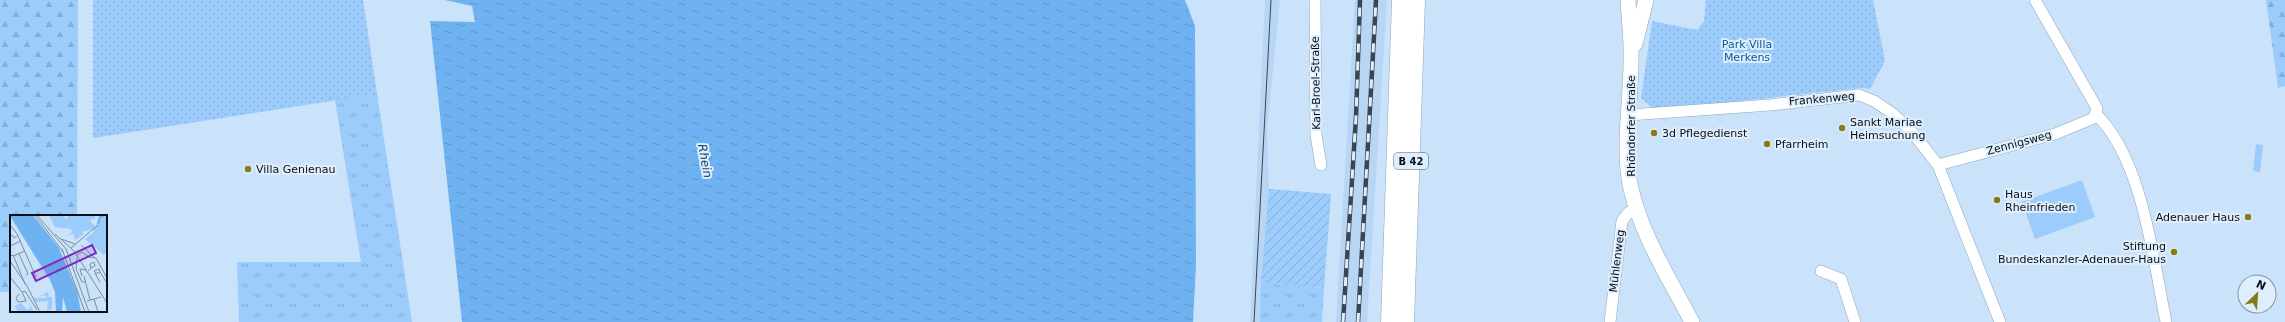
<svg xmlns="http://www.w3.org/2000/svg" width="2285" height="322" font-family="'DejaVu Sans',sans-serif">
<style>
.built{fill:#b8d6f4}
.grass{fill:url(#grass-tufts)}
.forest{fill:url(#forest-firs)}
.park{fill:url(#park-dots)}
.garden{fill:url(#garden-furrows)}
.pitch{fill:#9bccfb}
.water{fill:url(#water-ripples)}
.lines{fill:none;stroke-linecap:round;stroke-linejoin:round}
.minor-casing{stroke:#8ea6bc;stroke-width:12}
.secondary-casing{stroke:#8ea6bc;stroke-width:16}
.trunk-casing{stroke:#8ea6bc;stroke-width:19}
.minor{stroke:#fff;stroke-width:11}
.secondary{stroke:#fff;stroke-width:15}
.trunk{stroke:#fff;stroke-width:18}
.tram{stroke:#394652;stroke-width:1}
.rail-casing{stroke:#394652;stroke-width:4.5}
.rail{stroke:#dfeefd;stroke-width:3;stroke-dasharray:9;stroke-linecap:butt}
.poi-dot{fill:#8a791d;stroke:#dfeefd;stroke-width:1.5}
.labels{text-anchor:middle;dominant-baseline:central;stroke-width:4;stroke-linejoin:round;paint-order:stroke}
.shield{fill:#dfeefd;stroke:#48535c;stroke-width:1}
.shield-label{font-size:10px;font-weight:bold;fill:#071017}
.park-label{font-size:11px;fill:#0a5992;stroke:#dfeefd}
.street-label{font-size:11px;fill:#071017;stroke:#dfeefd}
.poi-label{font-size:11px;fill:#071017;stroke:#dfeefd;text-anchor:start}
.water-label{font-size:12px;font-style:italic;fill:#10426b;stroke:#dfeefd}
.inset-river{fill:none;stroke:#6eb2f1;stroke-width:2}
.inset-road{fill:none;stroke:#7c8e9f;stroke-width:1}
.view{fill:#7b2cbf;fill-opacity:0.15;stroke:#7b2cbf;stroke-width:2}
.inset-edge{fill:none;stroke:#071017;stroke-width:2}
</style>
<defs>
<pattern id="grass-tufts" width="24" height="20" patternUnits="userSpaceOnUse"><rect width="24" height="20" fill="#9bccfb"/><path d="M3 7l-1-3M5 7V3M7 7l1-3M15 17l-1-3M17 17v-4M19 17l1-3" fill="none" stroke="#84aed6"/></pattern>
<pattern id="forest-firs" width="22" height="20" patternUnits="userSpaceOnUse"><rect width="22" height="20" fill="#9bccfb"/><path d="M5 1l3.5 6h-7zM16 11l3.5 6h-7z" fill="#84aed6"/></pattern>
<pattern id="park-dots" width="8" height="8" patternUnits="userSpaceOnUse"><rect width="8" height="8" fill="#9bccfb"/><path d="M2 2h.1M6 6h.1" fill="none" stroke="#84aed6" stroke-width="1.8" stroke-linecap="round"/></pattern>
<pattern id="garden-furrows" width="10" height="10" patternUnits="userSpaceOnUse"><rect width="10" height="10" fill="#9bccfb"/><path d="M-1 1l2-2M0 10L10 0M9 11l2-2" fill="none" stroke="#84aed6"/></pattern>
<pattern id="water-ripples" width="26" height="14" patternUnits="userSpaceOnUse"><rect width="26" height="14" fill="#6eb2f1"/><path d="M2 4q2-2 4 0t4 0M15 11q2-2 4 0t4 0" fill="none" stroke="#5e98ce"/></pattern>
</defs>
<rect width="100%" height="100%" fill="#cae2fa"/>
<g class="built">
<path d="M 1265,0 L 1280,0 L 1267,131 L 1269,189 L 1260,322 L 1250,322 Z"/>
<path d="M 1355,0 L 1387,0 L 1367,322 L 1336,322 Z"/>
</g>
<g class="grass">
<path d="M 377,94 L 412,322 L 239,322 L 237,262 L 361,262 L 335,100 Z"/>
<path d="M 1261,283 L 1324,288 L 1322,322 L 1260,322 Z"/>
</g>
<g class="forest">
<path d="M 0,0 L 78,0 L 77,216 L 11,216 L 11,292 L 0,292 Z"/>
<path d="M 2266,0 L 2285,0 L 2285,86 L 2278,88 Z"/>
</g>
<g class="park">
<path d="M 93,0 L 363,0 L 377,94 L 93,138 Z"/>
<path d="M 1706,0 L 1873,0 L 1885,61 L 1870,89 L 1861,88 L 1655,110 L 1641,98 L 1652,21 L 1697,30 L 1704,21 Z"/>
</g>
<path class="garden" d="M 1269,189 L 1331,194 L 1324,288 L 1261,283 Z"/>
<g class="pitch">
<path d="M 2256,144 L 2263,145 L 2260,172 L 2253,171 Z"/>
<path d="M 2082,180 L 2095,217 L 2035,239 L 2022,202 Z"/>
</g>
<path class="water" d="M 445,0 L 1185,0 L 1195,26 L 1196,266 L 1193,322 L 462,322 L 430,21 L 475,22 L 472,6 Z"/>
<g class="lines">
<defs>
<g id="minor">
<path d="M 1315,0 L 1316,135 L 1321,165"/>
<path d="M 2096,114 C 2143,160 2153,259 2166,322"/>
<path d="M 1629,115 L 1770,105 L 1859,95 L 1874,101 L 1892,113 L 1912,132 L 1938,165 L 2000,322"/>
<path d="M 1938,165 L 2055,134 L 2094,118 L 2097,109 L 2094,103 L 2035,0"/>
<path d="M 1821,271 L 1841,279 L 1855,322"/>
<path d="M 1610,322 L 1622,221 L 1629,212 L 1638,210"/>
</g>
<g id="secondary">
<path d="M 1628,0 C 1629,20 1632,41 1631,61 C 1631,100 1622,151 1631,189 C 1642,236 1670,280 1692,322"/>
<path d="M 1635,44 L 1646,0"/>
</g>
<g id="trunk">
<path d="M 1390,322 L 1401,0"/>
<path d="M 1405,322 L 1416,0"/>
</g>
</defs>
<use href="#minor" class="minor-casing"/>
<use href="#secondary" class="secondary-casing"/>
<use href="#trunk" class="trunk-casing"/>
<use href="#minor" class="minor"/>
<use href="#secondary" class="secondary"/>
<use href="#trunk" class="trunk"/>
<path class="tram" d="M 1254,322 L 1271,0"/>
<defs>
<g id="rail">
<path d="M 1343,322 L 1356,117 L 1360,0"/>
<path d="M 1358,322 L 1376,0"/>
</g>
</defs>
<use href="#rail" class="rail-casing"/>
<use href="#rail" class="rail"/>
</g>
<g class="poi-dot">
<circle cx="1842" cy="128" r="4"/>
<circle cx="1654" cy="133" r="4"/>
<circle cx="1767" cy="144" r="4"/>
<circle cx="248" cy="169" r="4"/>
<circle cx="1997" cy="200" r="4"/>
<circle cx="2248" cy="217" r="4"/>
<circle cx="2174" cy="252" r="4"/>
</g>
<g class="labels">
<rect class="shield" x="1394" y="153" width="34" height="16" rx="3"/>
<g class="shield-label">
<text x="1411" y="161">B 42</text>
</g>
<g class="park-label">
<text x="1747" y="44">Park Villa<tspan x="1747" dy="13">Merkens</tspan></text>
</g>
<g class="street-label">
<text transform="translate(1316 83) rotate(-91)">Karl-Broel-Straße</text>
<text transform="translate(1822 99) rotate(-5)">Frankenweg</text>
<text transform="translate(1631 126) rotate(-90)">Rhöndorfer Straße</text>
<text transform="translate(2019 143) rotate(-15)">Zennigsweg</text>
<text transform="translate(1617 261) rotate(-83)">Mühlenweg</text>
</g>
<g class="poi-label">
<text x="1850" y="122">Sankt Mariae<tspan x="1850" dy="13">Heimsuchung</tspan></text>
<text x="1662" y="133">3d Pflegedienst</text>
<text x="1775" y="144">Pfarrheim</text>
<text x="256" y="169">Villa Genienau</text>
<text x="2005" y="194">Haus<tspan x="2005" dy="13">Rheinfrieden</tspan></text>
<text x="2240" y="217" text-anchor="end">Adenauer Haus</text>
<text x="2166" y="246" text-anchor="end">Stiftung<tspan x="2166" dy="13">Bundeskanzler-Adenauer-Haus</tspan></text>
</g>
<g class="water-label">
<text transform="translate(705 161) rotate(80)">Rhein</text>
</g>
</g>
<g transform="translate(10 215)">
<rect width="97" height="97" fill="#cae2fa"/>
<path d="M 39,0 L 55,0 L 54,3 L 56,4 L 59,0 L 85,0 L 85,5 L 83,3 L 80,6 L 86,12 L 89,0 L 97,0 L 97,36 L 94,40 L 75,24 L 84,17 L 83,14 L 72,17 L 74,19 L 65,25 L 64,19 L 58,20 L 62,17 L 61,14 L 45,12 ZM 11,88 L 17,95 L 20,93 L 19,88 L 24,97 L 8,97 L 5,91 Z" fill="#9bccfb"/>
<path d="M 38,77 L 39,82 L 42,82 L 42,94 L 37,96 L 38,86 L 25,87 L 23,83 L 37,83 L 35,80 L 28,82 Z" fill="#9bccfb"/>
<path d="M 23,0 L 49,33 L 67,76 L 71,97 L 57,97 L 53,82 L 52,97 L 46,97 L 45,77 L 40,65 L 0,1 Z" fill="#6eb2f1"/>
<path class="inset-river" d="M 88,9 L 90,2 L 96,0"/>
<path class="inset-road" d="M 25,0 L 54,38M 27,0 L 56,34 L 79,97M 0,10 L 8,20 L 4,23 L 2,20 L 0,21M 45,19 L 64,36M 8,21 L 26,62M 51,24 L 65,29M 71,30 L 85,43M 0,31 L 11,26M 61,33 L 88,10M 52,34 L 75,97M 64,36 L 97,88M 9,39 L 18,59 L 16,60M 0,41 L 3,40 L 15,69M 3,41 L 15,36M 66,41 L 72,37 L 79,42 L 86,43 L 97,63M 67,43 L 66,54 L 72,67 L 76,67M 0,46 L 17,71 L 30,97M 78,56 L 81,53 L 80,49 L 84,47 L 85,51 L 81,53M 90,57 L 97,68M 85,59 L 90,57 L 89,54 L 84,56 L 85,57 L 87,62 L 90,67M 72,61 L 70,54 L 77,55M 74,61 L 80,85M 0,62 L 12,77M 12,77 L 15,76 L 27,95M 9,79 L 6,83 L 8,87 L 16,86 L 12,77M 84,84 L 88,97M 77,86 L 91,82"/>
<path class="view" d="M 82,30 L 86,38 L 26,66 L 22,58 Z"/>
<rect width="97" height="97" class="inset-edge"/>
</g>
<g transform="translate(2257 294) rotate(25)"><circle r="19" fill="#dfeefd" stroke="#8995a1"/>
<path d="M0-3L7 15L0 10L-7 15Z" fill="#8a791d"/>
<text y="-6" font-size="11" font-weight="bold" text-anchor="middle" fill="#071017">N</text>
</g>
</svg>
